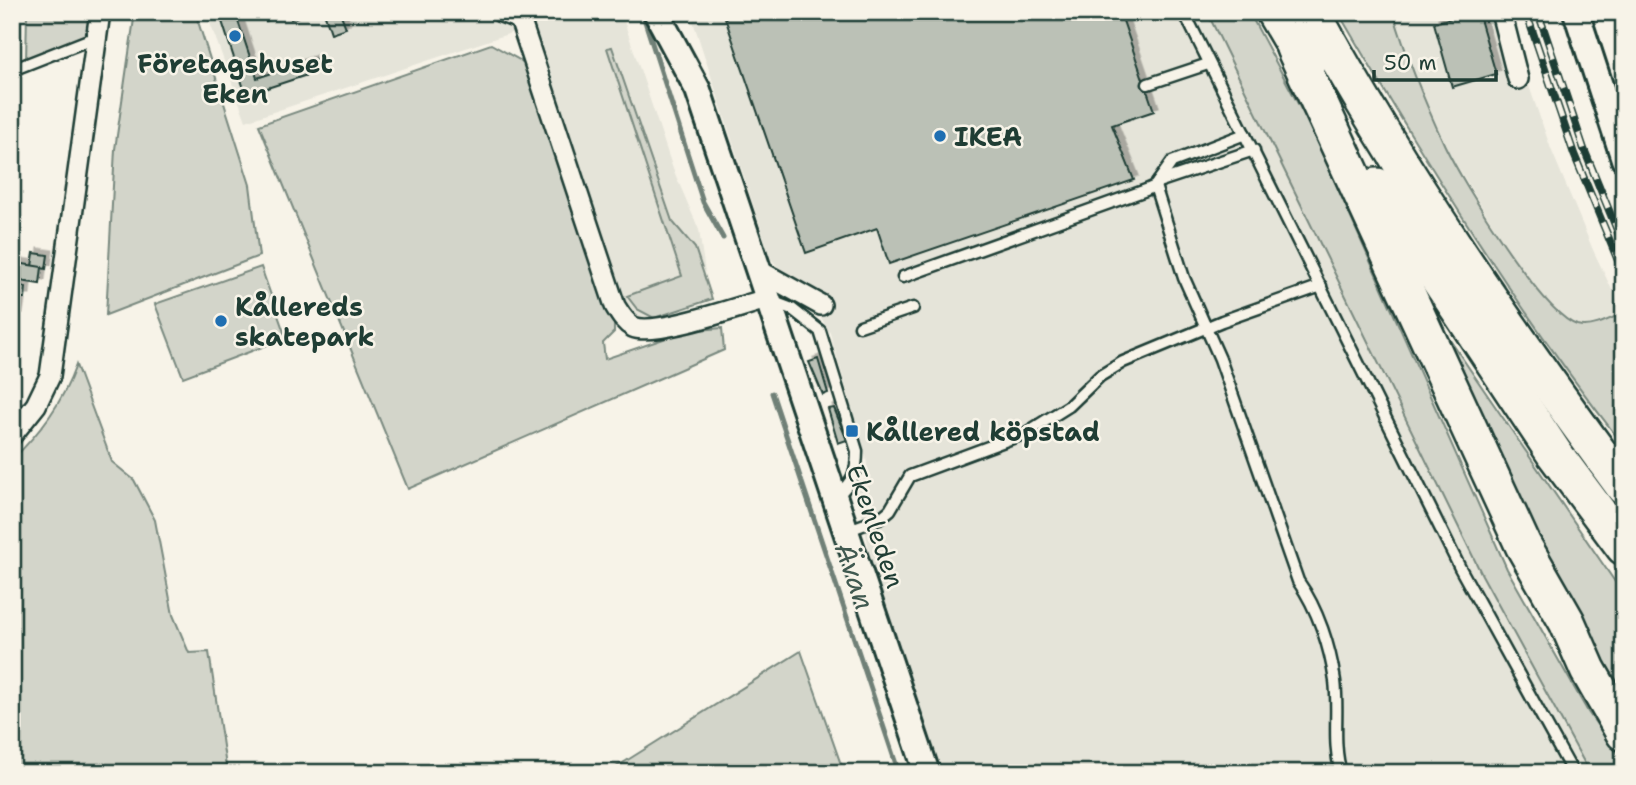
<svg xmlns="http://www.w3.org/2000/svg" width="1636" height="785" font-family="'Shantell Sans',sans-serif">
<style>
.built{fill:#e5e4d9}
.green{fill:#d3d5ca;stroke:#79897f;stroke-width:2}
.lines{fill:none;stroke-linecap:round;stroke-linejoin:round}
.stream{stroke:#6f8077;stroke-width:5}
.building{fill:#bbc1b6;stroke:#1f3d34;stroke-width:2;filter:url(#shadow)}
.service-casing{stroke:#1f3d34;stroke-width:15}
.minor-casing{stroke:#1f3d34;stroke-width:24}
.tertiary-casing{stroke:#1f3d34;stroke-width:30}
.motorway-casing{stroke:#1f3d34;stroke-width:40}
.service{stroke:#f7f3e8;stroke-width:10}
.minor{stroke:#f7f3e8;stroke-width:19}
.tertiary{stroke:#f7f3e8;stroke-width:24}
.motorway{stroke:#f7f3e8;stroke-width:35}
.rail-casing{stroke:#1f3d34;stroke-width:8}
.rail{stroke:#f7f3e8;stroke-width:5;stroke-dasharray:16;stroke-linecap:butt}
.poi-dot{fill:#1f6fb2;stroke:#f7f3e8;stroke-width:2.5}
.labels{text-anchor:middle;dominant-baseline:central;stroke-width:5;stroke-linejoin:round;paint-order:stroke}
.poi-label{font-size:26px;font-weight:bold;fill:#1f3d34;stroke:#f7f3e8;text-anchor:start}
.street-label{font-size:26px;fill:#1f3d34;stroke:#f7f3e8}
.water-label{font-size:28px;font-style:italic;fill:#405950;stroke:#f7f3e8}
</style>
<defs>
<filter id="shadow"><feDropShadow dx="4.5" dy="-4.5" stdDeviation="0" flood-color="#0004"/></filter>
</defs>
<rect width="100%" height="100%" fill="#f7f3e8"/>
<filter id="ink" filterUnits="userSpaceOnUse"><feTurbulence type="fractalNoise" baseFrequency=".0143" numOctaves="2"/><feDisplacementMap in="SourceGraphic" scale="14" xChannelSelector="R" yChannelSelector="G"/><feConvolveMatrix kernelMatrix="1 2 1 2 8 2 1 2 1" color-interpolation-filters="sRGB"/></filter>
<g filter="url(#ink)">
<g class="built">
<path d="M 206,12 L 621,12 L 673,169 L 699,230 L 709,300 L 657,320 L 641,321 L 628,311 L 533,36 L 514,32 L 246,121 Z"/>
<path d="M 690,12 L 1207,12 L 1482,575 L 1590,773 L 943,773 L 872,565 L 857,490 L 868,473 L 866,457 L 830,333 L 816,309 L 771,259 Z"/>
<path d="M 1393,12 L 1503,12 L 1551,149 L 1593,250 L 1623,313 L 1604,322 L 1578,326 L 1553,311 L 1506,247 L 1447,149 L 1406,58 Z"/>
</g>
<g class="green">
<path d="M 27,12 L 95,12 L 91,38 L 26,61 Z"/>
<path d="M 135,12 L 195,12 L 250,185 L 259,256 L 106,315 L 115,149 Z"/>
<path d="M 1207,12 L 1249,12 L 1311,128 L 1507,569 L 1588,712 L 1624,763 L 1624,773 L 1590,773 L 1482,575 Z"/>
<path d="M 1338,12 L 1393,12 C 1407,59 1425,103 1445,146 C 1463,183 1542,314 1577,325 C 1592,329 1610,319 1623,313 L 1624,446 C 1517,310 1425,161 1338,12 Z"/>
<path d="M 491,44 L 532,67 L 614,316 L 614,332 L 603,343 L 605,359 L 687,331 L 722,328 L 724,350 L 408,489 L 259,125 Z"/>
<path d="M 612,47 L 672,221 L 695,248 L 712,299 L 654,318 L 637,309 L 627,296 L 682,276 L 607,48 Z"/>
<path d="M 261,267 L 286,338 L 183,377 L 155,304 Z"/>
<path d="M 1441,327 L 1624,595 L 1624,691 C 1545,579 1495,452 1441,327 Z"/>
<path d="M 76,365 L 112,462 L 134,480 L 155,520 L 173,615 L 189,653 L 209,652 L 227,773 L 12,773 L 12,460 C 41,431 62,404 76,365 Z"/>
<path d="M 801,651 L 844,773 L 606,773 L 626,761 Z"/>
</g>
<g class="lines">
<g class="stream">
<path d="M 642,12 L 703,202 L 723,238"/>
<path d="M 772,393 L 899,773"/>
</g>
</g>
<g class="building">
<path d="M 219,12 L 235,12 L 257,78 L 315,59 L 319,71 L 246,95 Z"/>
<path d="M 263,12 L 312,12 L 291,19 L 289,13 L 266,21 Z"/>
<path d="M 324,12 L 340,12 L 346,28 L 331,33 Z"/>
<path d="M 723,12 L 1120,12 L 1154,111 L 1112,125 L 1134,180 L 889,264 L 877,228 L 806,253 Z"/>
<path d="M 1473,12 L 1478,12 L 1496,74 L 1452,87 L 1434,23 Z"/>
<path d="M 34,253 L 48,255 L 46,269 L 32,266 Z"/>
<path d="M 17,263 L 42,267 L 40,284 L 14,280 Z"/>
<path d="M 12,285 L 26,287 L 25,298 L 21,298 L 18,317 L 12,316 Z"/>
<path d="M 818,359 L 828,393 L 823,395 L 809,362 Z"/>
<path d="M 834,408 L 847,440 L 838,443 L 828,409 Z"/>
</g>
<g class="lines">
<defs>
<g id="service">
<path d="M 1184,12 L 1460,568 L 1573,773"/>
<path d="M 12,70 L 96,37"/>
<path d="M 1148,84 L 1208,64"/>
<path d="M 1158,182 L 1254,150"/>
<path d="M 1155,186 L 1184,278 L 1220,359 L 1298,581 C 1318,609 1330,647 1335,681 C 1339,713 1332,742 1341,773"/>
<path d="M 903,277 L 1146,190 L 1155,186 L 1172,162 L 1245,134"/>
<path d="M 771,301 L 792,309 L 820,331 L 857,451 C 857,473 853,481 837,496"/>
<path d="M 860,326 L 913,308"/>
<path d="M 846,531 L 879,519 L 890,510 L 910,476 L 1026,433 L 1069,406 L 1100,376 L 1123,362 L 1222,321 L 1321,286"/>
</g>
<g id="minor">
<path d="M 501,12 L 520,19"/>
<path d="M 521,12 L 520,19 L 615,306 C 620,314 624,322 633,327 C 655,337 740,306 767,299"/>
<path d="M 1501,12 L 1518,79"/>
<path d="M 758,270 L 821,305"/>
<path d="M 12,435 L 36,405 L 50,376 L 100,12"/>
</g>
<g id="tertiary">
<path d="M 656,12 L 698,90 L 927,773"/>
<path d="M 1576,12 L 1624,159"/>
</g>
<g id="motorway">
<path d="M 1274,12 L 1307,68"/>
<path d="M 1312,12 C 1403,178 1512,335 1624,487"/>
<path d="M 1294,48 L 1523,545 L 1567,622 L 1588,670 L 1624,733"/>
<path d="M 1377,186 L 1554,453 L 1624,547"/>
</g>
</defs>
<use href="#service" class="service-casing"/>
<use href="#minor" class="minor-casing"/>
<use href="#tertiary" class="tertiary-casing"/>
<use href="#motorway" class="motorway-casing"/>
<use href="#service" class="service"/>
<use href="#minor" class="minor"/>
<use href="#tertiary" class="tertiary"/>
<use href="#motorway" class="motorway"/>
<defs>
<g id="rail">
<path d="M 1526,12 L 1574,154 L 1624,275"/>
<path d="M 1538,12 L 1584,149 L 1624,247"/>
</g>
</defs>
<use href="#rail" class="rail-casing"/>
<use href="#rail" class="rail"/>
</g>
</g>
<g class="poi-dot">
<circle cx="235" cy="36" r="7"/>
<circle cx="940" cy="136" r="7"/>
<circle cx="221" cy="321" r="7"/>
<rect x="845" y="424" width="14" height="14" rx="3.5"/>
</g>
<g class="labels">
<g class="poi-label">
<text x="235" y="63" text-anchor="middle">Företagshuset<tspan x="235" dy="30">Eken</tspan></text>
<text x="954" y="136">IKEA</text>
<text x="235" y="306">Kållereds<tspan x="235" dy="30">skatepark</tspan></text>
<text x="866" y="431">Kållered köpstad</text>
</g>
<g class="street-label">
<text transform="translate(876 526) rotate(71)">Ekenleden</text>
</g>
<g class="water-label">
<text transform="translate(855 576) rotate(71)">Ävan</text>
</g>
</g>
<rect width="1636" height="785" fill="none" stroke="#f7f3e8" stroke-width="42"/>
<rect x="21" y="21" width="1594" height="743" fill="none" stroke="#1f3d34" stroke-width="2.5" filter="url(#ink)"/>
<path d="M1374 70v10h122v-10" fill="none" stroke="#1f3d34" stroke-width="3.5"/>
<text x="1384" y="70" font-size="21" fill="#1f3d34" stroke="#f7f3e8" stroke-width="5" paint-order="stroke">50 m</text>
</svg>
